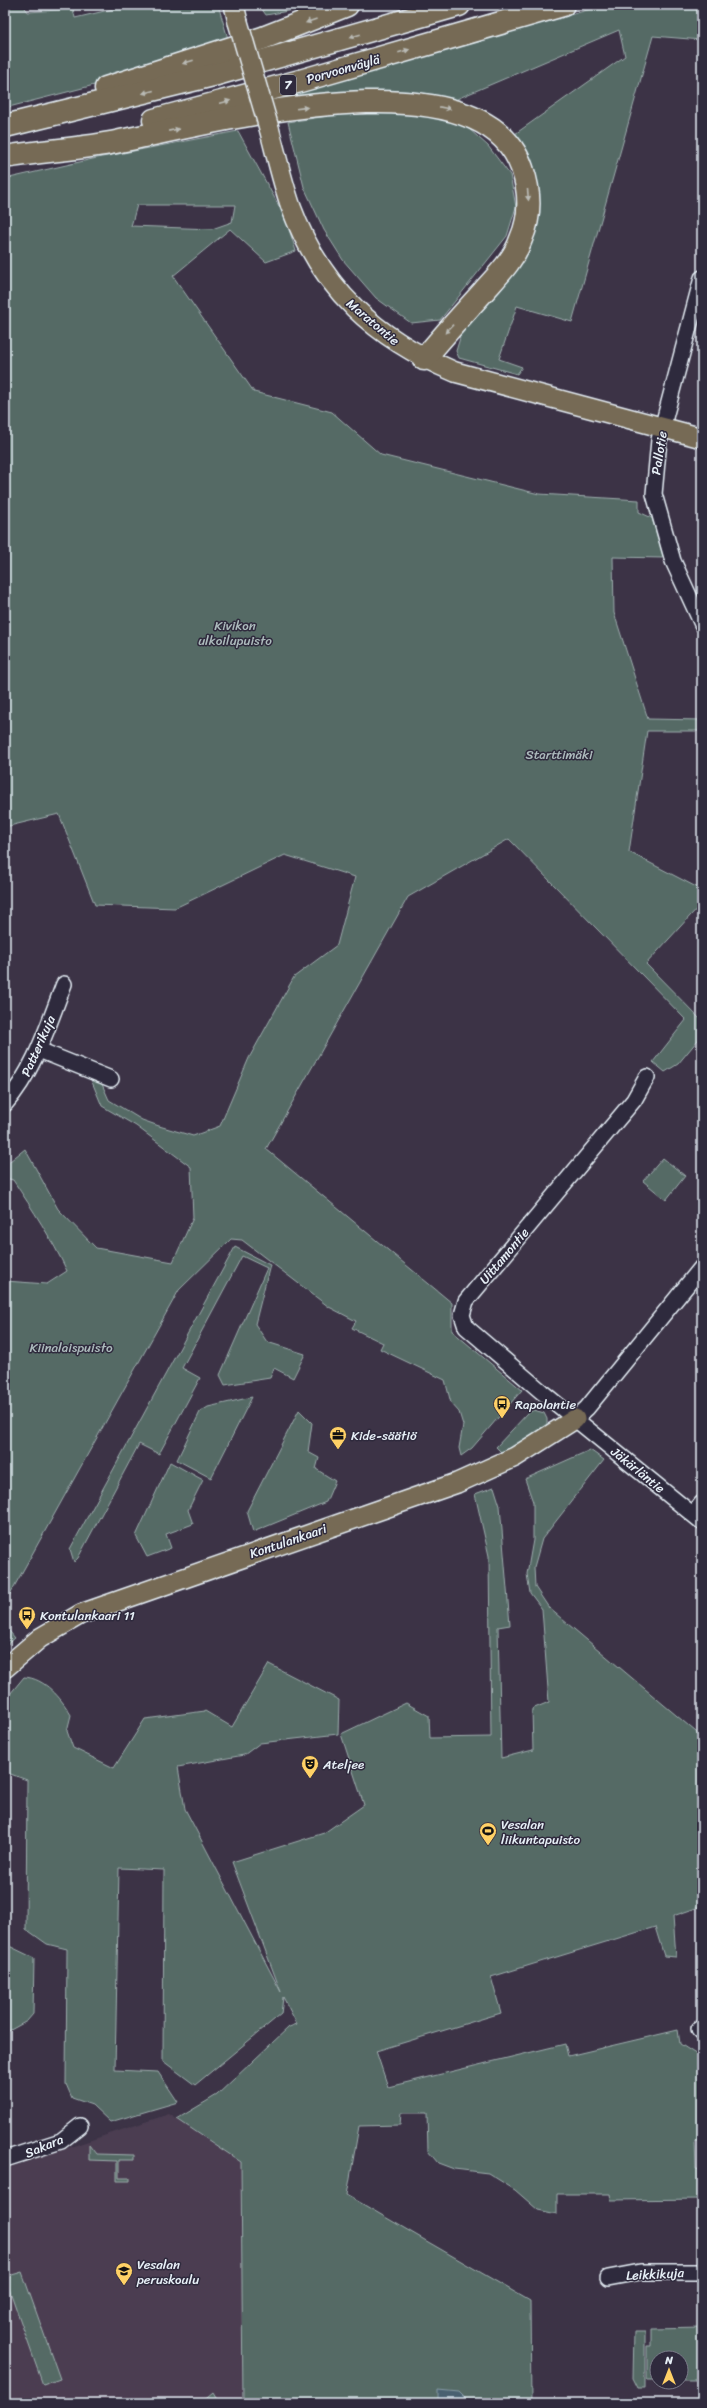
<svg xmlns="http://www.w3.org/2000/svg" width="707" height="2408" font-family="Sriracha,sans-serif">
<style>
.built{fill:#4b3e51}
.green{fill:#546a65;stroke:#9eaeae;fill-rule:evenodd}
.water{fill:#486170;stroke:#889ba6}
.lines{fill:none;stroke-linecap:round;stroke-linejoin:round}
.minor-casing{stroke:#e8f1f8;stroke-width:18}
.major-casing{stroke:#e8f1f8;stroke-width:22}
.highway-casing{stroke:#e8f1f8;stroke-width:25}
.minor{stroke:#2f2a3d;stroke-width:15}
.major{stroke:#766a54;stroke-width:19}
.highway{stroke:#766a54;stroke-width:22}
.major-bridge-casing{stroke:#e8f1f8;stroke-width:22;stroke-linecap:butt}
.major-bridge{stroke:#766a54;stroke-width:19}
.oneway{fill:#babbb6}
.labels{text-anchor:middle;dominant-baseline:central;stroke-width:3;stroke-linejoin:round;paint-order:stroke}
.shield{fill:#2f2a3d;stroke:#b0b5c0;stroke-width:1}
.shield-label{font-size:12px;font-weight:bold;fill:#e8f1f8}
.street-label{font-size:13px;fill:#e8f1f8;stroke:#2f2a3d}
.park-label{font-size:13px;fill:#adbbbd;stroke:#2f2a3d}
.poi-label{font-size:13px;fill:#e8f1f8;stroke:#2f2a3d;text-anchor:start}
</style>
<rect width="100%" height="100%" fill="#3c3346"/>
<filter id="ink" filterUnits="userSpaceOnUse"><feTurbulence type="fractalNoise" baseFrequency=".025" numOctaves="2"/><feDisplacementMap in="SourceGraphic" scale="8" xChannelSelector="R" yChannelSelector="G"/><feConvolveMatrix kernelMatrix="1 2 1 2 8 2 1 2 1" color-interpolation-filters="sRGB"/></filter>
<g filter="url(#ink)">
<path class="built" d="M 169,2114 L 241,2162 L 243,2403 L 5,2403 L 5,2169 Z"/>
<g class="green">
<path d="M 5,5 L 23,5 L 28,12 L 73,9 L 75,18 L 130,5 L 218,5 L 229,42 L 102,83 L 5,108 Z"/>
<path d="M 259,5 L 321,5 L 266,15 Z"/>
<path d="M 605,5 L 702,5 L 702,40 L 653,36 L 572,322 L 517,306 L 499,359 L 522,367 L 517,374 L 459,358 L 456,351 L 460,338 L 457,333 L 496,285 L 532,183 L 515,134 L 625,56 L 619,30 L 459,98 L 449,104 L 275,107 L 273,99 Z"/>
<path d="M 355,112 L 415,114 L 443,119 L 468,128 L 488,146 L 510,175 L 516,207 L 507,236 L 440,320 L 411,323 L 376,298 L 343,260 L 324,230 L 304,187 L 288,122 Z"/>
<path d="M 238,131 L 285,217 L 296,251 L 266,262 L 230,229 L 173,276 L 254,392 L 332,412 L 381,455 L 539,494 L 639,500 L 639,512 L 652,518 L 664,558 L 613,557 L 614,613 L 648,719 L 702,720 L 702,731 L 647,731 L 629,852 L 702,890 L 702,903 L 646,964 L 702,1021 L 702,1035 L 678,1064 L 665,1072 L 653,1062 L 686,1020 L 509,839 L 408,897 L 266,1149 L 452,1303 L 452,1331 L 522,1390 L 472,1448 L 461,1456 L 459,1448 L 463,1425 L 459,1412 L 451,1403 L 445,1380 L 380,1349 L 383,1343 L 352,1328 L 356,1321 L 329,1307 L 242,1240 L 231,1239 L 179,1290 L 5,1603 L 5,1281 L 47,1284 L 67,1271 C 52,1239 33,1210 13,1180 L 5,1178 L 5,1165 L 25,1149 L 58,1209 L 96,1248 L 173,1262 L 193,1218 L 191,1167 L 136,1126 L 102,1106 L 90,1077 L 101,1082 L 109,1100 L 142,1120 L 159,1126 L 193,1136 L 220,1126 L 249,1058 L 294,977 L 337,945 L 355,877 L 285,855 L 175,908 L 95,905 L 59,814 L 5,827 L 5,179 L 97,158 ZM 137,205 L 235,205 L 232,222 L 212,229 L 131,226 Z"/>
<path d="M 663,1158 L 685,1176 L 666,1200 L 643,1181 Z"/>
<path d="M 235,1247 L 270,1265 L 255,1324 L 267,1342 L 305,1354 L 293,1378 L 274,1368 L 270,1378 L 225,1385 L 220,1375 L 267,1268 L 242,1256 L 182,1368 L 200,1378 L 159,1454 L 139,1444 L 78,1558 L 74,1562 L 70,1549 Z"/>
<path d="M 252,1397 L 211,1478 L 177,1460 L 200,1412 L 208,1407 Z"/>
<path d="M 299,1410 L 312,1423 L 308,1452 L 319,1458 L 316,1469 L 335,1481 L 326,1502 L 253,1532 L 247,1511 Z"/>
<path d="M 534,1410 L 544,1413 L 547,1419 L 547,1426 L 504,1455 L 496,1447 L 528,1413 Z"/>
<path d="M 590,1450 L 604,1460 L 542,1539 L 534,1567 L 535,1587 L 549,1608 L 702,1737 L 702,1906 L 673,1916 L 676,1957 L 664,1956 L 655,1927 L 491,1977 L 501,2013 L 376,2051 L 388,2087 L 565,2044 L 568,2056 L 678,2030 L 680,2044 L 702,2058 L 702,2141 L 695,2141 L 696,2169 L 702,2170 L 702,2199 L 611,2200 L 610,2194 L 557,2194 L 557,2214 L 538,2210 L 515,2190 L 488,2173 L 454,2169 L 438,2163 L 428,2151 L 427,2113 L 401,2113 L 400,2125 L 359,2126 L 347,2195 L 530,2301 L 531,2403 L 243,2403 L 241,2162 L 177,2119 L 217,2095 L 289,2027 L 297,2024 L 283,1997 L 281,2014 L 195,2085 L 163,2061 L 164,1870 L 119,1868 L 115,2070 L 158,2072 L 178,2102 L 110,2122 L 92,2105 L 72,2098 L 66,2084 L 67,1949 L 47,1944 L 26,1929 L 27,1780 L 5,1772 L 5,1700 L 24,1677 C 45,1678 61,1698 71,1715 L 67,1731 L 73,1748 L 114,1768 L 145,1719 L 205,1711 L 232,1727 L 269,1664 L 339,1700 L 338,1734 L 260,1743 L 244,1755 L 178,1767 L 185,1809 L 281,1992 L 232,1862 L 324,1833 L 364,1805 L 341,1734 L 406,1703 L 429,1716 L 430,1738 L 491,1737 L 489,1556 L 475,1494 L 494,1487 L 500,1506 L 510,1625 L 498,1627 L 501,1758 L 533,1750 L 532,1709 L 549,1702 L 542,1609 L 530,1593 L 527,1574 L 533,1540 L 533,1502 L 525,1479 Z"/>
<path d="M 170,1462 L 203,1480 L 188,1510 L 193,1524 L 166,1534 L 171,1548 L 147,1557 L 136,1536 Z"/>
<path d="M 5,1626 L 15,1638 L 5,1646 Z"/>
<path d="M 5,1944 L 34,1958 L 33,2014 L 27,2021 L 5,2033 Z"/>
<path d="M 89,2145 L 96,2154 L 134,2155 L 134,2160 L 119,2160 L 119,2178 L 130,2178 L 130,2181 L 117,2181 L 117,2161 L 89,2160 Z"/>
<path d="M 22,2272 L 60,2379 L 43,2385 L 5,2277 Z"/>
<path d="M 702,2328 L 702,2376 L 699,2380 L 681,2380 L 681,2358 L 657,2358 L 657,2380 L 647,2380 L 647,2346 L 651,2346 L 651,2329 Z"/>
<path d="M 634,2332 L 645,2332 L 645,2388 L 638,2388 L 633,2378 Z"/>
<path d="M 213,2393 L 219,2403 L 201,2403 Z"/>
</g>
<path class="water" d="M 438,2390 L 459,2392 L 470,2403 L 438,2403 Z"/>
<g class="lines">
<defs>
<g id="minor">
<path d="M 702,278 L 659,440 L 654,494 L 673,561 L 702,624"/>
<path d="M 39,1050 L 111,1079"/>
<path d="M 647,1077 L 634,1100 L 466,1301 L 462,1315 L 466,1327 L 542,1392 L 702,1522"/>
<path d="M 5,1104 C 35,1070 48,1025 64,984"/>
<path d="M 575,1419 L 587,1408 L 702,1267"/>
<path d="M 693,1514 L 702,1503"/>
<path d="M 699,2029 L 702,2032"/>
<path d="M 5,2159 L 61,2141 L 80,2126"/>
<path d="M 608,2278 L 640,2272 L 702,2272"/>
</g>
<g id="major">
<path d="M 234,5 L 238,22"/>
<path d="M 269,128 C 276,154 282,181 291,207 C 322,290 375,338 455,372 L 702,438"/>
<path d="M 5,1668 L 40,1638 L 81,1614 L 457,1483 L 515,1457 L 575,1419"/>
</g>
<g id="highway">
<path d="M 106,88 L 263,38 L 347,5"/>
<path d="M 154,120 L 300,81 L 563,5"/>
<path d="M 5,126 L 217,74 L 459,5"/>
<path d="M 11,156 C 44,151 77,149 110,143 C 201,126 480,47 522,168 C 530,191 531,216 521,239 C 514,260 497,276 483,292 C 463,314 443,336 424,359"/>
</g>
</defs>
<use href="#minor" class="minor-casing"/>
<use href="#major" class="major-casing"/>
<use href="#highway" class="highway-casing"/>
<use href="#minor" class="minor"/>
<use href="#major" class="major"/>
<use href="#highway" class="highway"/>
<defs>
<path id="major-bridge" d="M 238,22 L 269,128"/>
</defs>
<use href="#major-bridge" class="major-bridge-casing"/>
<use href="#major-bridge" class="major-bridge"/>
</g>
<defs><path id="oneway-solid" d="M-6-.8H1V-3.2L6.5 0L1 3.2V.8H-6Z"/></defs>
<g class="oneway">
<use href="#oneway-solid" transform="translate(311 21) rotate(160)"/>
<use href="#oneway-solid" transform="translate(355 36) rotate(163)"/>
<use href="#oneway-solid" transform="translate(404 51) rotate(-16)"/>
<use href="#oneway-solid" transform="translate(188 62) rotate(162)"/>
<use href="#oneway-solid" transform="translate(148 92) rotate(165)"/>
<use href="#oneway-solid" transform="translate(225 102) rotate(-15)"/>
<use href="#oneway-solid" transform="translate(302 108) rotate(-7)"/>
<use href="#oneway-solid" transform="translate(445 108) rotate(11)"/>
<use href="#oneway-solid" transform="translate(174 130) rotate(-11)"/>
<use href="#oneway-solid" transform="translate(528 195) rotate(85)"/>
<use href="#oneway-solid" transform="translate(449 329) rotate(133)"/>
</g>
</g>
<defs>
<symbol id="bus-pin" viewBox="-11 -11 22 30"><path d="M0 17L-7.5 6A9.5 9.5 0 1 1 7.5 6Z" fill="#ffd166" stroke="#2f2a3d"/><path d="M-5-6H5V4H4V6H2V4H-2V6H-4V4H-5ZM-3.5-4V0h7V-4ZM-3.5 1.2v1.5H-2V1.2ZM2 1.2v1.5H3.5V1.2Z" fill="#111"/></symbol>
<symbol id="office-pin" viewBox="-11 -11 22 30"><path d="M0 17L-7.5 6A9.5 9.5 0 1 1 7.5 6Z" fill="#ffd166" stroke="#2f2a3d"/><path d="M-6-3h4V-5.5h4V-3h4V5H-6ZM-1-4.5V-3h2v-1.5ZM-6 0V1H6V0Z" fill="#111"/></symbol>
<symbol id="theatre-pin" viewBox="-11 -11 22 30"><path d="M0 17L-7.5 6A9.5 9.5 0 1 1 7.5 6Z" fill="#ffd166" stroke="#2f2a3d"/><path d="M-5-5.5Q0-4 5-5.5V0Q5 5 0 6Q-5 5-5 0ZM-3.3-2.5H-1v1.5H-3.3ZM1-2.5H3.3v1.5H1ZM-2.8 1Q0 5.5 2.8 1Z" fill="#111"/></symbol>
<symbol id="stadium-pin" viewBox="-11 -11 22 30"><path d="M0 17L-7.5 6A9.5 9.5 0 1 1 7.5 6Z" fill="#ffd166" stroke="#2f2a3d"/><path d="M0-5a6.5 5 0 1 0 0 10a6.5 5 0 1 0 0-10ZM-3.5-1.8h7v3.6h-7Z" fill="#111"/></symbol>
<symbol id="school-pin" viewBox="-11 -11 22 30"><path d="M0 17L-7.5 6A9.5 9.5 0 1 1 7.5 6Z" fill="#ffd166" stroke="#2f2a3d"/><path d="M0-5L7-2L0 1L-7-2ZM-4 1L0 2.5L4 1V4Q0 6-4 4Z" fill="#111"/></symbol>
</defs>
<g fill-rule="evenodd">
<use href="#bus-pin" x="492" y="1394" width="20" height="27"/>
<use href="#office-pin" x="328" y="1425" width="20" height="27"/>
<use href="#bus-pin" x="17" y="1605" width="20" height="27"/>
<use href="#theatre-pin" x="300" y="1754" width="20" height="27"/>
<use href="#stadium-pin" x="478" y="1821" width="20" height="27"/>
<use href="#school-pin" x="114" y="2261" width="20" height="27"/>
</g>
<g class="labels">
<rect class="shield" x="280" y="75" width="16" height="20" rx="3"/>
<g class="shield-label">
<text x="288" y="85">7</text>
</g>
<g class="street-label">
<text transform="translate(343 69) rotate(-16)">Porvoonväylä</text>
<text transform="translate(373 322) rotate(40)">Maratontie</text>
<text transform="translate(659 453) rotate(-81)">Pallotie</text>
<text transform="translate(38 1046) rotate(-66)">Patterikuja</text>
<text transform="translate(504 1256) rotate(-50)">Uittamontie</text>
<text transform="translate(638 1470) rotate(39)">Jäkärläntie</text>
<text transform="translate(288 1541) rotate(-19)">Kontulankaari</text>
<text transform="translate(44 2146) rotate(-23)">Sakara</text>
<text transform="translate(655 2274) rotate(-3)">Leikkikuja</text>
</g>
<g class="park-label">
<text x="235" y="625">Kivikon<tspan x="235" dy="15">ulkoilupuisto</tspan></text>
<text x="559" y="754">Starttimäki</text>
<text x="71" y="1347">Kiinalaispuisto</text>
</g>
<g class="poi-label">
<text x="515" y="1404">Rapolantie</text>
<text x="351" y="1435">Kide-säätiö</text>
<text x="40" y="1615">Kontulankaari 11</text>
<text x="323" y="1764">Ateljee</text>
<text x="501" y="1824">Vesalan<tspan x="501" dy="15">liikuntapuisto</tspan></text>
<text x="137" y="2264">Vesalan<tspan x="137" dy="15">peruskoulu</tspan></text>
</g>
</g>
<rect width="707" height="2408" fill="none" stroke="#2f2a3d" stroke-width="20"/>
<rect x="10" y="10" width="687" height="2388" fill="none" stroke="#e8f1f8" stroke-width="1.5" filter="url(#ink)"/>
<g transform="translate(669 2370)"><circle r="19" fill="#2f2a3d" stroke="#797a88"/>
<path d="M0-3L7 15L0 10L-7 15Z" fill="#ffd166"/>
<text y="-6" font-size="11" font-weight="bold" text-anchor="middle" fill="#e8f1f8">N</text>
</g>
</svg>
